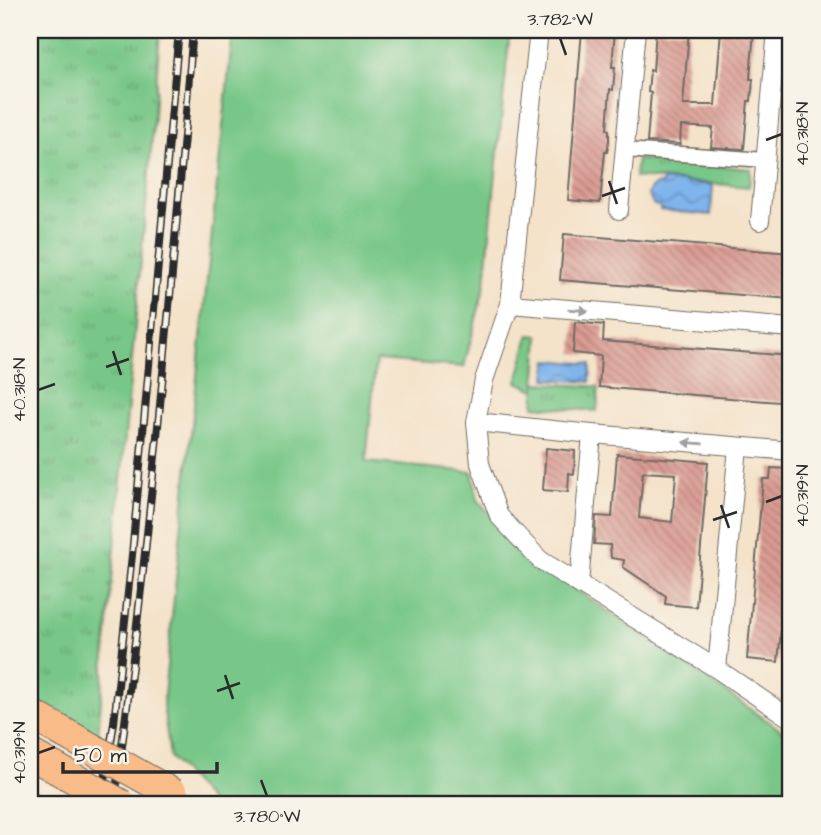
<svg xmlns="http://www.w3.org/2000/svg" width="821" height="835" font-family="'Architects Daughter',sans-serif">
<style>
.grass{fill:url(#grass-tufts);stroke:#52795a;stroke-width:2}
.green{fill:#78c788;stroke:#52795a;stroke-width:2}
.water{fill:url(#water-waves);stroke:#56708c;stroke-width:2}
.building{fill:url(#building-back-hatch);fill-rule:evenodd}
.lines{fill:none;stroke-linecap:round;stroke-linejoin:round}
.pedestrian-casing{stroke:#716b62;stroke-width:17}
.minor-casing{stroke:#716b62;stroke-width:20}
.trunk-casing{stroke:#716b62;stroke-width:32}
.pedestrian{stroke:#fff;stroke-width:14}
.minor{stroke:#fff;stroke-width:18}
.trunk{stroke:#f9bc89;stroke-width:30}
.rail-casing{stroke:#2b2b2b;stroke-width:8}
.rail{stroke:#f7f3e8;stroke-width:5;stroke-dasharray:16;stroke-linecap:butt}
.trunk-bridge-casing{stroke:#716b62;stroke-width:32;stroke-linecap:butt}
.trunk-bridge{stroke:#f9bc89;stroke-width:30}
.oneway{fill:#a0a0a0}
.ticks{fill:none;stroke:#2b2b2b;stroke-width:2.5}
.neatline{fill:none;stroke:#2b2b2b;stroke-width:2.5}
.ticks-label{font-size:18px;text-anchor:middle;fill:#2b2b2b}
</style>
<defs>
<pattern id="grass-tufts" width="24" height="20" patternUnits="userSpaceOnUse" patternTransform="scale(1.75)"><rect width="24" height="20" fill="#78c788"/><path d="M3 7l-1-3M5 7V3M7 7l1-3M15 17l-1-3M17 17v-4M19 17l1-3" fill="none" stroke="#63a26f"/></pattern>
<pattern id="water-waves" width="16" height="10" patternUnits="userSpaceOnUse" patternTransform="scale(1.75)"><rect width="16" height="10" fill="#80b4ed"/><path d="M0 5q4-4 8 0t8 0" fill="none" stroke="#6993c0"/></pattern>
<pattern id="building-back-hatch" width="6" height="6" patternUnits="userSpaceOnUse" patternTransform="scale(1.75)"><rect width="6" height="6" fill="#da9b93"/><path d="M-1 5l2 2M0 0l6 6M5-1l2 2" fill="none" stroke="#b17f78"/></pattern>
</defs>
<rect width="100%" height="100%" fill="#f7f3e8"/>
<filter id="ink" filterUnits="userSpaceOnUse"><feTurbulence type="fractalNoise" baseFrequency=".0143" numOctaves="2"/><feDisplacementMap in="SourceGraphic" scale="14" xChannelSelector="R" yChannelSelector="G"/><feConvolveMatrix kernelMatrix="1 2 1 2 8 2 1 2 1" color-interpolation-filters="sRGB"/></filter>
<filter id="wash" filterUnits="userSpaceOnUse"><feTurbulence type="fractalNoise" baseFrequency=".00686" numOctaves="4" result="noise"/><feDisplacementMap in="SourceGraphic" scale="28" xChannelSelector="R" yChannelSelector="G"/><feGaussianBlur stdDeviation="1.57" result="paint"/><feColorMatrix in="noise" values="0 0 0 0 0 0 0 0 0 0 0 0 0 0 0 0 0 1.4 0 .05"/><feComposite in="paint" operator="in"/></filter>
<g filter="url(#wash)">
<rect width="100%" height="100%" fill="#f4e2c9"/>
<g class="grass">
<path d="M 30,30 L 160,30 L 153,128 L 98,734 L 30,696 Z"/>
<path d="M 637,159 L 751,169 L 749,187 L 635,177 Z"/>
<path d="M 536,383 L 599,387 L 597,411 L 534,406 Z"/>
</g>
<g class="green">
<path d="M 233,30 L 510,30 L 485,284 L 464,367 L 376,360 L 366,462 L 472,472 L 478,500 L 520,551 L 791,737 L 791,805 L 213,805 L 170,757 L 163,704 Z"/>
<path d="M 529,335 L 539,336 L 535,390 L 517,382 Z"/>
<path d="M 30,788 L 58,804 L 58,805 L 30,805 Z"/>
</g>
<g class="water">
<path d="M 662,180 L 713,185 L 711,215 L 660,210 L 660,206 L 654,205 L 648,195 C 650,187 655,184 662,184 Z"/>
<path d="M 548,360 L 591,364 L 590,382 L 546,379 Z"/>
</g>
<g id="blocks">
<g class="building">
<path d="M 582,30 L 615,30 L 612,67 L 615,67 L 613,90 L 610,89 L 607,129 L 609,130 L 609,141 L 607,152 L 605,152 L 600,203 L 568,200 Z"/>
<path d="M 656,30 L 689,30 L 683,105 L 715,105 L 721,30 L 754,30 L 750,79 L 753,79 L 751,101 L 748,101 L 744,149 L 711,147 L 713,128 L 681,126 L 680,144 L 647,142 L 651,93 L 648,92 L 650,70 L 653,71 Z"/>
<path d="M 564,234 L 791,253 L 791,299 L 560,280 Z"/>
<path d="M 575,322 L 604,325 L 603,341 L 791,356 L 791,403 L 599,387 L 601,356 L 573,353 Z"/>
<path d="M 546,448 L 575,451 L 574,474 L 569,473 L 568,492 L 543,490 Z"/>
<path d="M 617,454 L 708,462 L 696,607 L 665,604 L 666,596 L 623,567 L 624,560 L 611,558 L 610,545 L 594,544 L 596,516 L 612,517 ZM 643,472 L 676,474 L 672,522 L 639,518 Z"/>
<path d="M 771,468 L 791,469 L 791,501 L 787,567 L 778,662 L 747,659 L 763,479 L 770,479 Z"/>
</g>
</g>
</g>
<g filter="url(#ink)">
<use href="#blocks" fill-opacity="0" stroke="#716b62" stroke-width="2"/>
<g class="lines">
<defs>
<path id="pedestrian" d="M 625,150 L 765,160"/>
<g id="minor">
<path d="M 539,30 L 510,304 L 484,380 L 476,422 L 480,464 L 499,516 L 540,560 L 717,669 L 791,719"/>
<path d="M 619,210 L 636,30"/>
<path d="M 760,221 L 777,30"/>
<path d="M 510,304 L 791,328"/>
<path d="M 476,422 L 592,434 L 791,451"/>
<path d="M 579,584 L 592,434"/>
<path d="M 717,669 L 738,447"/>
</g>
<g id="trunk">
<path d="M 30,714 L 59,730"/>
<path d="M 30,754 L 57,769"/>
</g>
</defs>
<use href="#pedestrian" class="pedestrian-casing"/>
<use href="#minor" class="minor-casing"/>
<use href="#trunk" class="trunk-casing"/>
<use href="#pedestrian" class="pedestrian"/>
<use href="#minor" class="minor"/>
<use href="#trunk" class="trunk"/>
<defs>
<g id="rail">
<path d="M 101,805 L 114,723 L 132,555 L 179,30"/>
<path d="M 114,805 C 150,548 171,289 193,30"/>
</g>
</defs>
<use href="#rail" class="rail-casing"/>
<use href="#rail" class="rail"/>
<defs>
<g id="trunk-bridge">
<path d="M 59,730 L 173,794"/>
<path d="M 57,769 L 122,805"/>
</g>
</defs>
<use href="#trunk-bridge" class="trunk-bridge-casing"/>
<use href="#trunk-bridge" class="trunk-bridge"/>
</g>
<defs><path id="oneway-solid" d="M-6-.8H1V-3.2L6.5 0L1 3.2V.8H-6Z" transform="scale(1.75)"/></defs>
<g class="oneway">
<use href="#oneway-solid" transform="translate(578 310) rotate(5)"/>
<use href="#oneway-solid" transform="translate(693 443) rotate(-175)"/>
</g>
</g>
<path class="ticks" d="M 560,38 L 566,55M 766,140 L 782,134M 609,181 L 617,204M 602,196 L 625,188M 113,351 L 121,375M 106,367 L 129,359M 38,390 L 55,384M 766,502 L 782,496M 721,505 L 729,528M 713,520 L 737,512M 225,675 L 233,699M 217,691 L 240,683M 38,753 L 55,747M 261,780 L 267,796"/>
<rect width="821" height="835" fill="none" stroke="#f7f3e8" stroke-width="77"/>
<path d="M63 762v10h154v-10" fill="none" stroke="#2b2b2b" stroke-width="3.5"/>
<text x="74" y="762" font-size="21" fill="#2b2b2b" stroke="#f7f3e8" stroke-width="5" paint-order="stroke">50 m</text>
<rect x="38" y="38" width="744" height="758" class="neatline"/>
<g class="ticks-label">
<text x="560" y="25">3.782°W</text>
<text transform="translate(802 134) rotate(-90)" y="6">40.318°N</text>
<text transform="translate(19 390) rotate(-90)" y="6">40.318°N</text>
<text transform="translate(802 496) rotate(-90)" y="6">40.319°N</text>
<text transform="translate(19 753) rotate(-90)" y="6">40.319°N</text>
<text x="267" y="822">3.780°W</text>
</g>
</svg>
